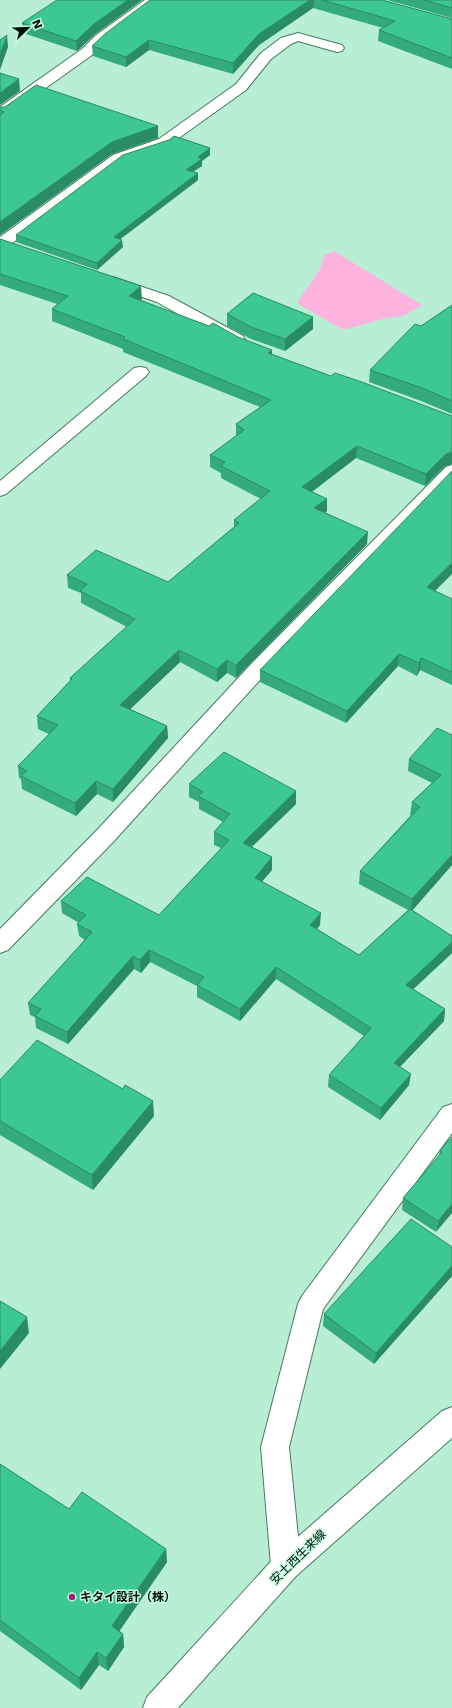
<svg xmlns="http://www.w3.org/2000/svg" width="452" height="1708" font-family="'DejaVu Sans','Noto Sans JP',sans-serif">
<style>
.green{fill:#feb2de}
.lines{fill:none;stroke-linecap:round;stroke-linejoin:round}
.service-casing{stroke:#477963;stroke-width:2}
.minor-casing{stroke:#477963;stroke-width:2}
.secondary-casing{stroke:#477963;stroke-width:2}
.service{fill:#fff;fill-rule:evenodd}
.minor{fill:#fff;fill-rule:evenodd}
.secondary{fill:#fff;fill-rule:evenodd}
.wall{fill:#34ab7e}
.shaded-wall{fill:#2a8b67}
.building{fill:#3cc793;stroke:#2a8b67}
.poi-dot{fill:#9d2076;stroke:#c5fbe1;stroke-width:1.5}
.labels{text-anchor:middle;dominant-baseline:central;stroke-width:3;stroke-linejoin:round;paint-order:stroke}
.near-street-label{font-size:12px;fill:#001008;stroke:#c5fbe1}
.near-poi-label{font-size:12px;font-weight:bold;fill:#001008;stroke:#c5fbe1;text-anchor:start}
</style>
<rect width="100%" height="100%" fill="#b8eed4"/>
<path class="green" d="M 334,251 L 422,305 L 403,316 L 386,318 L 347,329 L 342,329 L 297,303 L 319,271 L 325,255 Z"/>
<g class="lines">
<defs>
<path id="service" d="M 298,33 L 342,45 L 344,48 L 342,51 L 337,52 L 298,41 L 291,44 L 271,59 L 246,90 L 169,145 L 123,161 L 7,247 L 0,249 L 0,237 L 113,155 L 159,139 L 236,84 L 261,53 L 281,38 Z"/>
<g id="minor">
<path d="M 145,0 L 161,0 L 105,42 L 92,55 L 5,117 L 0,118 L 0,107 L 82,49 L 95,36 Z"/>
<path d="M 113,277 L 169,296 L 243,336 L 245,340 L 243,344 L 237,345 L 231,344 L 157,302 L 107,285 L 105,282 L 107,279 Z"/>
<path d="M 140,367 L 146,368 L 149,372 L 146,376 L 6,494 L 0,496 L 0,481 L 134,368 Z"/>
<path d="M 452,465 L 452,481 L 268,671 L 114,841 L 8,950 L 0,953 L 0,929 L 98,829 L 254,661 L 446,467 Z"/>
<path d="M 452,1104 L 452,1133 L 323,1309 L 289,1447 L 301,1566 L 296,1576 L 286,1580 L 276,1576 L 271,1566 L 261,1447 L 298,1304 L 302,1296 L 443,1107 Z"/>
</g>
<path id="secondary" d="M 452,1407 L 452,1438 L 296,1576 L 178,1708 L 143,1708 L 147,1697 L 276,1556 L 442,1411 Z"/>
</defs>
<use href="#service" class="service-casing"/>
<use href="#minor" class="minor-casing"/>
<use href="#secondary" class="secondary-casing"/>
<use href="#service" class="service"/>
<use href="#minor" class="minor"/>
<use href="#secondary" class="secondary"/>
</g>
<g class="wall">
<path d="M 57,0 L 142,0 L 94,35 L 77,51 L 23,33 L 22,23 Z"/>
<path d="M 150,0 L 382,0 L 452,19 L 452,69 L 378,41 L 379,30 L 383,28 L 313,8 L 259,45 L 233,74 L 149,50 L 126,67 L 93,56 L 92,46 Z"/>
<path d="M 387,0 L 452,0 L 452,18 Z"/>
<path d="M 0,107 L 158,126 L 158,138 L 112,154 L 0,235 Z"/>
<path d="M 210,148 L 210,155 L 202,161 L 202,166 L 193,172 L 198,173 L 198,180 L 120,239 L 123,247 L 97,270 L 16,242 L 16,235 Z"/>
<path d="M 0,239 L 142,299 L 140,300 L 238,337 L 272,354 L 331,376 L 452,416 L 452,464 L 445,466 L 425,486 L 356,458 L 312,492 L 327,499 L 327,511 L 325,512 L 367,544 L 236,678 L 227,673 L 217,682 L 180,662 L 130,709 L 167,726 L 168,738 L 113,802 L 97,794 L 76,816 L 22,789 L 21,779 L 19,778 L 18,766 L 49,734 L 38,729 L 37,716 L 70,681 L 70,678 L 127,627 L 81,603 L 81,593 L 68,588 L 67,575 L 168,582 L 234,527 L 234,520 L 261,499 L 221,478 L 221,473 L 210,467 L 210,455 L 236,436 L 236,424 L 260,407 L 123,352 L 123,349 L 52,321 L 52,309 L 57,304 L 0,285 Z"/>
<path d="M 452,305 L 452,414 L 421,401 L 369,382 L 370,370 L 421,326 Z"/>
<path d="M 227,314 L 313,317 L 313,329 L 285,351 L 251,339 L 227,326 Z"/>
<path d="M 435,591 L 452,599 L 452,685 L 420,670 L 417,676 L 398,666 L 346,723 L 260,682 L 260,670 Z"/>
<path d="M 452,735 L 452,865 L 412,910 L 452,936 L 452,953 L 413,989 L 445,1009 L 444,1021 L 400,1067 L 409,1085 L 380,1120 L 328,1087 L 329,1075 L 364,1036 L 276,979 L 240,1021 L 197,997 L 197,986 L 150,962 L 141,973 L 134,969 L 68,1044 L 36,1028 L 35,1017 L 30,1015 L 28,1003 L 85,940 L 79,936 L 77,924 L 79,923 L 62,913 L 61,901 L 159,915 L 221,848 L 214,845 L 214,832 L 223,822 L 199,809 L 199,802 L 189,797 L 189,784 L 296,791 L 296,804 L 252,847 L 272,857 L 272,870 L 262,881 L 320,925 L 317,929 L 359,955 L 408,910 L 359,884 L 360,871 L 411,815 L 410,815 L 412,802 L 432,783 L 408,771 L 409,759 Z"/>
<path d="M 0,1080 L 154,1116 L 93,1190 L 0,1135 Z"/>
<path d="M 452,1137 L 436,1232 L 402,1210 L 403,1198 L 439,1156 L 440,1150 Z"/>
<path d="M 452,1247 L 452,1276 L 374,1364 L 323,1326 L 324,1314 Z"/>
<path d="M 0,1464 L 69,1509 L 166,1549 L 167,1562 L 119,1631 L 123,1634 L 124,1647 L 108,1671 L 99,1665 L 81,1690 L 0,1631 Z"/>
</g>
<g class="shaded-wall">
<path d="M 128,0 L 142,0 L 94,35 L 77,51 L 76,41 L 94,24 Z"/>
<path d="M 310,0 L 314,0 L 313,8 L 259,45 L 233,74 L 233,63 L 259,34 Z"/>
<path d="M 7,35 L 8,47 L 0,70 L 0,55 Z"/>
<path d="M 149,40 L 149,50 L 126,67 L 126,57 Z"/>
<path d="M 19,79 L 20,91 L 0,105 L 0,93 Z"/>
<path d="M 158,126 L 158,138 L 112,154 L 0,235 L 0,222 L 112,142 Z"/>
<path d="M 210,148 L 210,155 L 202,161 L 202,166 L 186,176 L 186,170 L 198,157 Z"/>
<path d="M 198,173 L 198,180 L 114,244 L 114,237 Z"/>
<path d="M 122,240 L 123,247 L 97,270 L 97,263 Z"/>
<path d="M 141,286 L 142,299 L 130,308 L 129,296 Z"/>
<path d="M 313,317 L 313,329 L 285,351 L 285,339 Z"/>
<path d="M 272,350 L 272,362 L 268,353 Z"/>
<path d="M 357,446 L 356,458 L 302,499 L 302,487 Z"/>
<path d="M 452,452 L 452,464 L 445,466 L 425,486 L 426,474 L 446,454 Z"/>
<path d="M 327,499 L 327,511 L 314,520 L 314,508 Z"/>
<path d="M 368,532 L 367,544 L 236,678 L 236,665 Z"/>
<path d="M 452,563 L 452,574 L 426,600 L 427,587 Z"/>
<path d="M 179,650 L 180,662 L 121,718 L 120,705 Z"/>
<path d="M 399,654 L 398,666 L 346,723 L 347,711 Z"/>
<path d="M 421,658 L 420,670 L 417,676 L 419,663 Z"/>
<path d="M 227,660 L 227,673 L 217,682 L 217,669 Z"/>
<path d="M 167,726 L 168,738 L 113,802 L 113,789 Z"/>
<path d="M 96,781 L 97,794 L 76,816 L 75,803 Z"/>
<path d="M 296,791 L 296,804 L 243,855 L 243,843 Z"/>
<path d="M 452,855 L 452,865 L 411,912 L 412,899 Z"/>
<path d="M 272,857 L 272,870 L 255,890 L 255,878 Z"/>
<path d="M 321,913 L 320,925 L 310,937 L 310,925 Z"/>
<path d="M 452,942 L 452,953 L 405,997 L 406,985 Z"/>
<path d="M 149,950 L 150,962 L 141,973 L 140,960 Z"/>
<path d="M 133,956 L 134,969 L 68,1044 L 67,1032 Z"/>
<path d="M 276,967 L 276,979 L 240,1021 L 240,1009 Z"/>
<path d="M 445,1009 L 444,1021 L 392,1075 L 394,1063 Z"/>
<path d="M 411,1074 L 409,1085 L 380,1120 L 381,1108 Z"/>
<path d="M 153,1101 L 154,1116 L 93,1190 L 92,1175 Z"/>
<path d="M 452,1204 L 452,1213 L 436,1232 L 438,1221 Z"/>
<path d="M 452,1266 L 452,1276 L 374,1364 L 376,1353 Z"/>
<path d="M 27,1317 L 29,1333 L 0,1369 L 0,1351 Z"/>
<path d="M 166,1549 L 167,1562 L 114,1639 L 112,1626 Z"/>
<path d="M 123,1634 L 124,1647 L 108,1671 L 106,1658 Z"/>
<path d="M 97,1652 L 99,1665 L 81,1690 L 79,1678 Z"/>
</g>
<g class="building">
<path d="M 57,0 L 128,0 L 94,24 L 76,41 L 22,23 Z"/>
<path d="M 150,0 L 310,0 L 259,34 L 233,63 L 149,40 L 126,57 L 92,46 L 106,33 Z"/>
<path d="M 322,0 L 382,0 L 452,19 L 452,58 L 379,30 L 395,21 Z"/>
<path d="M 424,0 L 452,0 L 452,8 Z"/>
<path d="M 7,35 L 0,55 L 0,40 Z"/>
<path d="M 0,73 L 19,79 L 0,93 Z"/>
<path d="M 36,85 L 158,126 L 112,142 L 0,222 L 0,115 L 4,112 L 0,110 L 0,107 L 5,107 Z"/>
<path d="M 174,136 L 210,148 L 198,157 L 202,159 L 186,170 L 198,173 L 114,237 L 122,240 L 97,263 L 16,235 L 123,155 L 169,140 Z"/>
<path d="M 0,239 L 141,286 L 129,296 L 209,326 L 213,323 L 238,337 L 272,350 L 268,353 L 331,376 L 335,373 L 359,381 L 452,416 L 452,452 L 446,454 L 426,474 L 357,446 L 302,487 L 327,499 L 314,508 L 368,532 L 236,665 L 227,660 L 217,669 L 179,650 L 120,705 L 167,726 L 113,789 L 96,781 L 75,803 L 21,776 L 27,771 L 18,766 L 58,725 L 37,716 L 72,679 L 70,678 L 135,619 L 80,591 L 87,584 L 67,575 L 96,550 L 168,582 L 239,523 L 234,520 L 270,491 L 221,466 L 225,462 L 210,455 L 244,430 L 236,424 L 271,400 L 123,339 L 125,337 L 52,309 L 68,296 L 0,274 Z"/>
<path d="M 253,293 L 313,317 L 285,339 L 251,327 L 227,314 Z"/>
<path d="M 452,305 L 452,401 L 422,388 L 370,370 L 415,324 L 421,326 Z"/>
<path d="M 452,471 L 452,563 L 427,587 L 452,599 L 452,672 L 421,658 L 419,663 L 399,654 L 347,711 L 260,670 Z"/>
<path d="M 437,728 L 452,735 L 452,855 L 412,899 L 360,871 L 420,807 L 412,802 L 441,775 L 409,759 Z"/>
<path d="M 224,752 L 296,791 L 243,843 L 272,857 L 255,878 L 321,913 L 310,925 L 359,955 L 410,909 L 452,936 L 452,942 L 406,985 L 445,1009 L 394,1063 L 411,1074 L 381,1108 L 329,1075 L 371,1028 L 276,967 L 240,1009 L 197,985 L 204,977 L 149,950 L 140,960 L 133,956 L 67,1032 L 35,1016 L 41,1009 L 28,1003 L 92,932 L 77,924 L 86,915 L 61,901 L 87,877 L 159,915 L 229,840 L 214,832 L 230,814 L 198,796 L 203,792 L 189,784 Z"/>
<path d="M 37,1040 L 123,1089 L 125,1085 L 153,1101 L 92,1175 L 0,1121 L 0,1080 Z"/>
<path d="M 452,1137 L 452,1204 L 438,1221 L 403,1198 L 442,1152 L 440,1150 Z"/>
<path d="M 411,1219 L 452,1247 L 452,1266 L 376,1353 L 324,1314 Z"/>
<path d="M 0,1301 L 27,1317 L 0,1351 Z"/>
<path d="M 0,1464 L 69,1509 L 82,1492 L 166,1549 L 112,1626 L 123,1634 L 106,1658 L 97,1652 L 79,1678 L 0,1620 Z"/>
</g>
<circle class="poi-dot" cx="72" cy="1597" r="4"/>
<g class="labels">
<g class="near-street-label">
<text transform="translate(298 1557) rotate(-44)">安土西生来線</text>
</g>
<g class="near-poi-label">
<text x="80" y="1597">キタイ設計（株）</text>
</g>
</g>
<g transform="translate(28 28) rotate(67)" stroke="#c5fbe1" stroke-width="3" paint-order="stroke">
<path d="M0-3L7 15L0 10L-7 15Z" fill="#001008"/>
<text y="-6" font-size="11" font-weight="bold" text-anchor="middle" fill="#001008">N</text>
</g>
</svg>
